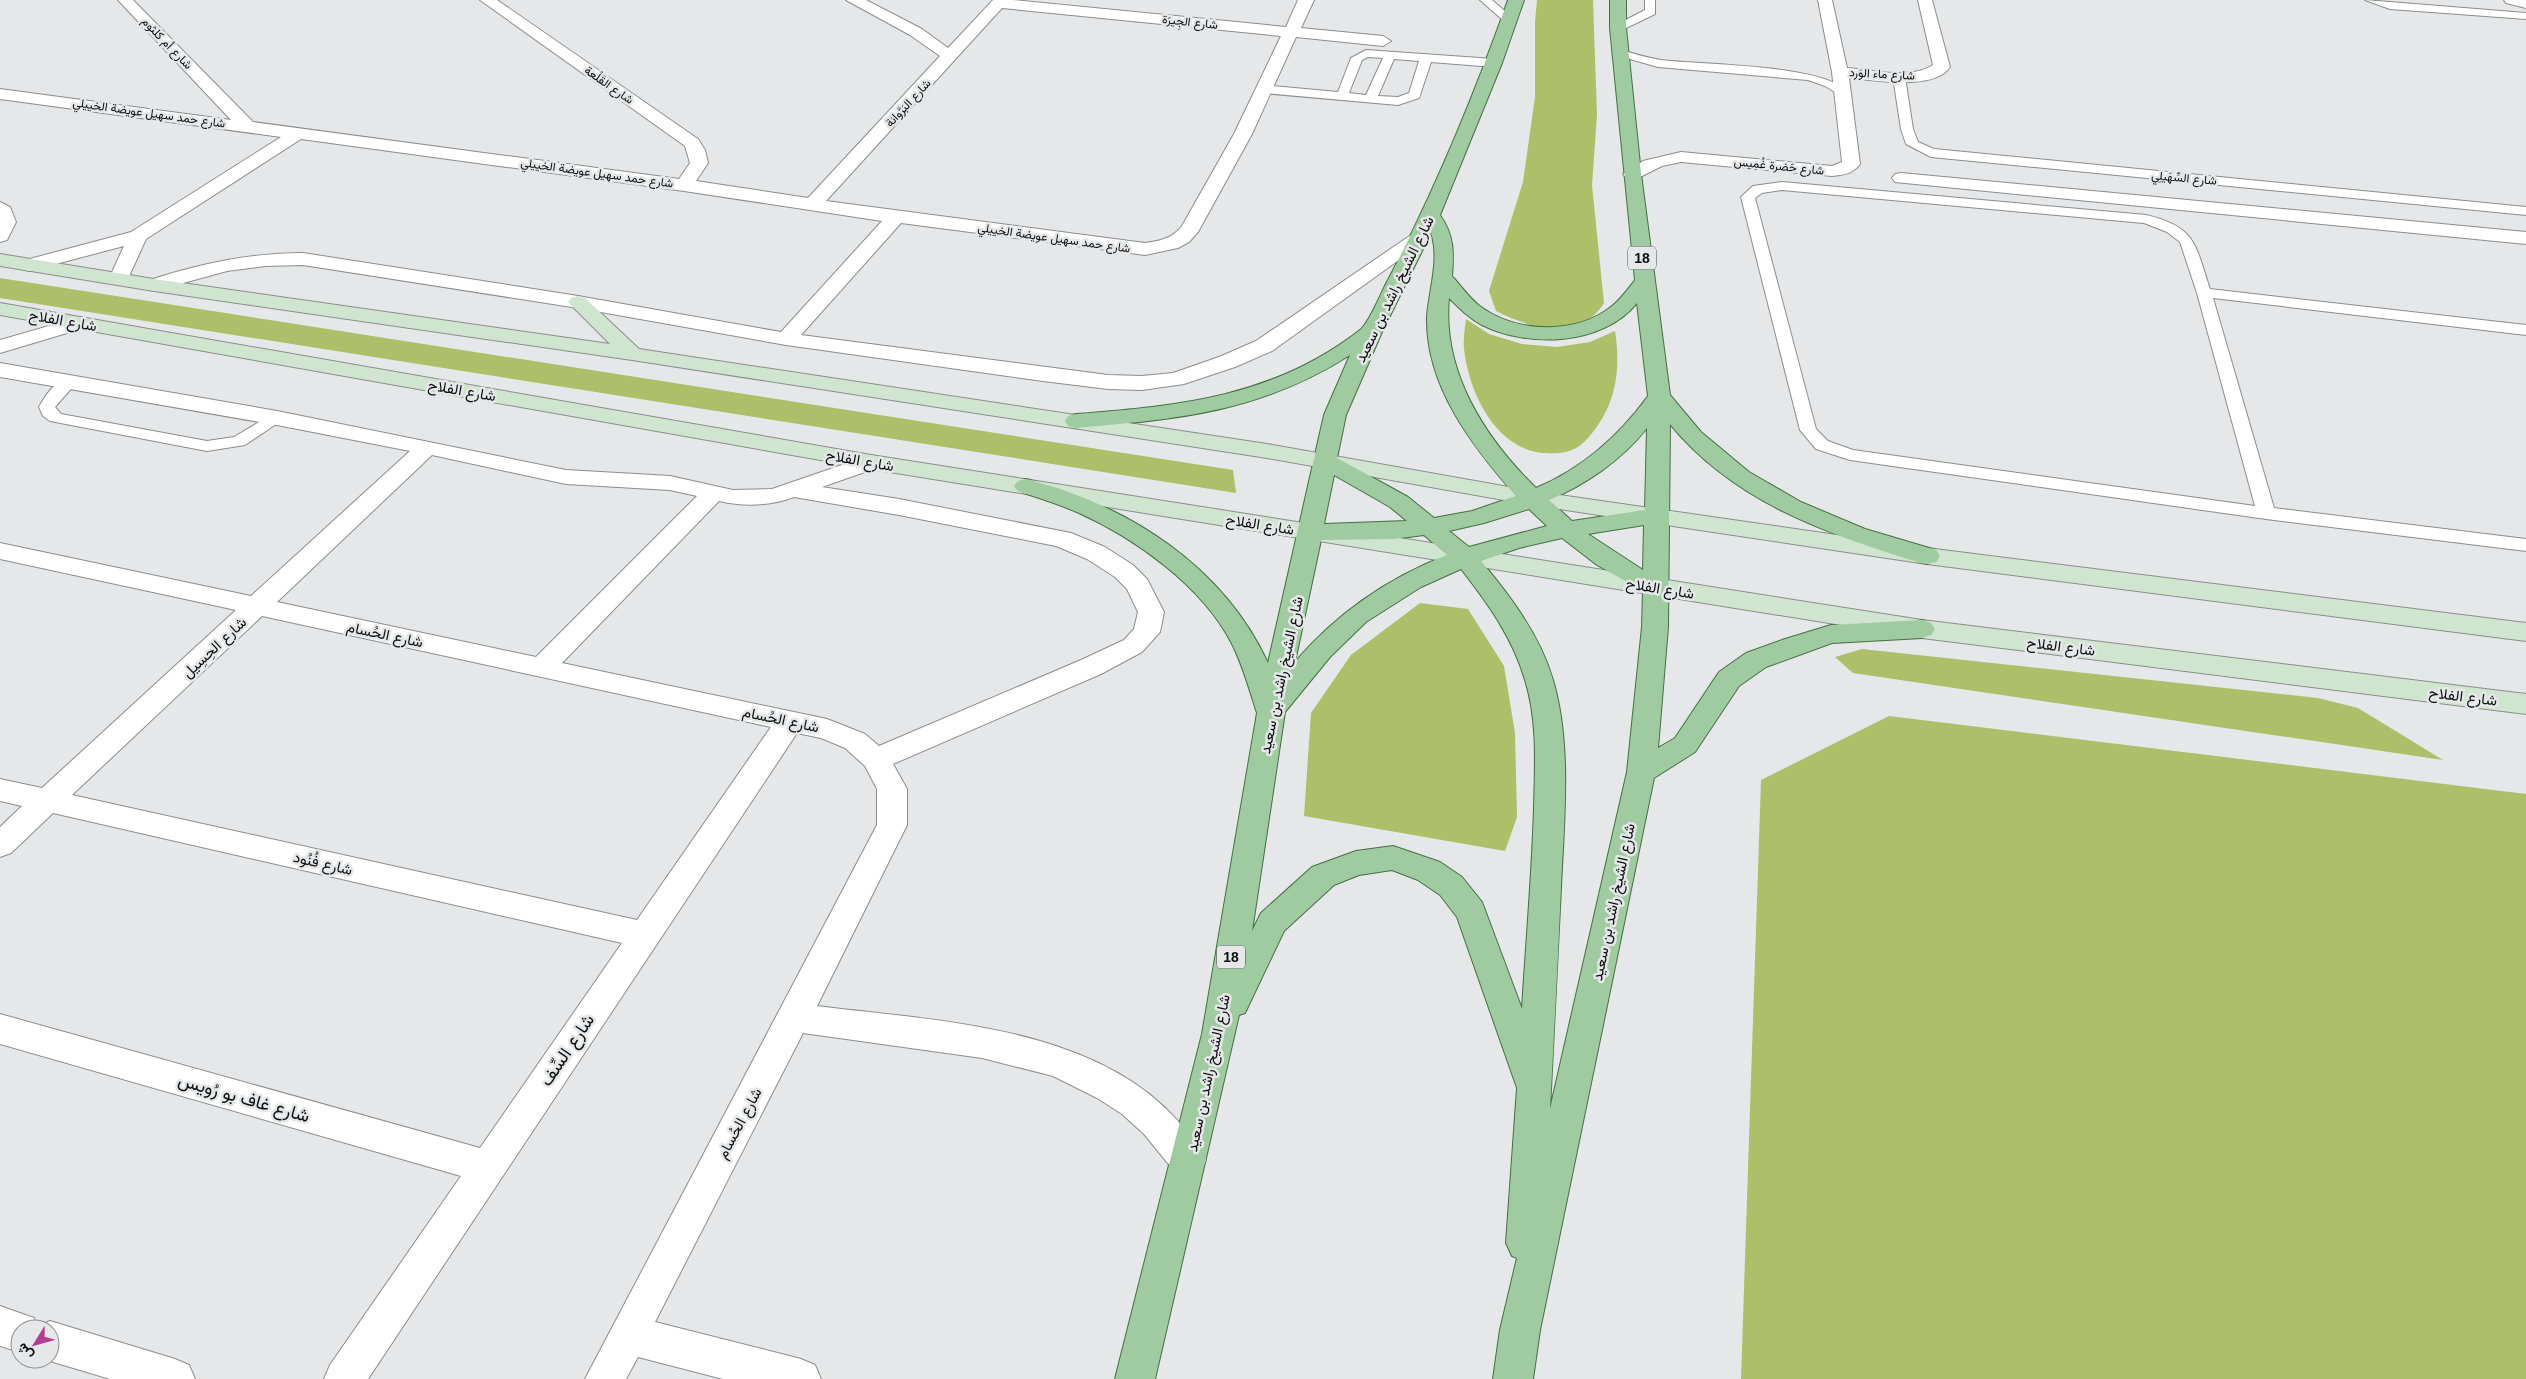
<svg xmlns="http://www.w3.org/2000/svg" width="2526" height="1379" font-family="Arial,Vazirmatn,sans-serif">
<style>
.green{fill:#adbf68}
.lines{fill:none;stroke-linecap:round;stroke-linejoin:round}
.service-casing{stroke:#8b8c8e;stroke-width:2}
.minor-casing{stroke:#8b8c8e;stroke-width:2}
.secondary-casing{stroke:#8b8c8e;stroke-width:2}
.primary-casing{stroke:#437143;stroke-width:2}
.service{fill:#fff;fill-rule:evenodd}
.minor{fill:#fff;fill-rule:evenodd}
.secondary{fill:#d0e5cf;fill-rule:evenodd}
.primary{fill:#a0caa0;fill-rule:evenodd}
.labels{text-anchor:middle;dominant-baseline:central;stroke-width:5;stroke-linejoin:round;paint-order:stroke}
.far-street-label{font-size:12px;fill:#0c0d0d;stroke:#e5e7e9}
.shield{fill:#e5e7e9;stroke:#4d4e4f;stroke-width:1}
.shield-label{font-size:14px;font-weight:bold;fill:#0c0d0d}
.street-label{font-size:15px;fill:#0c0d0d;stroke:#e5e7e9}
.near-street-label{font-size:18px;fill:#0c0d0d;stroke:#e5e7e9}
</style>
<rect width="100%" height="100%" fill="#e5e7e9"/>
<g class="green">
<path d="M 1537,0 L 1593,0 L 1597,115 L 1592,185 L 1604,303 C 1579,343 1530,328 1496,311 L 1489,291 L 1523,182 L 1535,97 L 1535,22 Z"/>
<path d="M 0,278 L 1233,470 L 1236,493 L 0,298 Z"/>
<path d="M 1466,319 L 1489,334 L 1522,344 L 1557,347 L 1590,342 L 1615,331 C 1620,364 1618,396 1598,425 C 1583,446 1574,455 1546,453 C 1496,451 1469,393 1464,349 C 1463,339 1465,328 1466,319 Z"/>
<path d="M 1420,603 L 1468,609 L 1504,666 L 1515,733 L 1517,817 L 1505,851 L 1304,816 L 1311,713 L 1351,655 Z"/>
<path d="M 1862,649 L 2318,698 L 2358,708 L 2443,760 L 1853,673 L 1835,657 Z"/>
<path d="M 1889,716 L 2526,794 L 2526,1379 L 1741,1379 L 1761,780 Z"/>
</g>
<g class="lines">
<defs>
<g id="service">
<path d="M 1480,0 L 1492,0 L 1515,20 L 1509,23 L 1505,22 Z"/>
<path d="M 1645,0 L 1655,0 L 1655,14 L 1622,30 L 1614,30 L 1614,26 L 1645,10 Z"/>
<path d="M 2365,0 L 2526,13 L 2526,19 L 2390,9 Z"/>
<path d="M 1366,50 L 1494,59 L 1500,63 L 1494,67 L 1431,62 L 1419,98 L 1398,105 L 1263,93 L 1257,89 L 1263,85 L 1338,92 L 1351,58 ZM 1368,57 L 1383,58 L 1366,95 L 1349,93 L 1362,60 ZM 1394,59 L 1419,61 L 1409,93 L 1398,97 L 1378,96 Z"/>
<path d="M 1620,50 C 1633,53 1647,58 1661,60 C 1700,65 1826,64 1849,93 L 1843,97 L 1825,86 L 1808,80 L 1658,67 L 1616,55 L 1614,53 Z"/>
<path d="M 1899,73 L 1905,77 L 1913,129 L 1918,142 L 1934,149 L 2526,207 L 2526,215 L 1931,157 L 1906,144 L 1901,129 L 1893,77 Z"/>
<path d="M 1782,182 L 2146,215 C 2197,227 2195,245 2210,289 L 2526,325 L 2526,335 L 2213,298 L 2274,508 L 2526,539 L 2526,551 L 2266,519 L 1850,460 L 1816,449 L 1800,430 L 1741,197 L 1753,186 ZM 1782,190 L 2144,223 L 2167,232 L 2180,242 L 2197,293 L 2255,506 L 1853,450 L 1828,441 L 1816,429 L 1755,198 L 1762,193 Z"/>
<path d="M 69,377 L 77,382 L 55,407 L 61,414 L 207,441 L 234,437 L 271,415 L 283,415 L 285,418 L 245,445 L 207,451 L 50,421 L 43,416 L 39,407 C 45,396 56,380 69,377 Z"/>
</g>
<g id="minor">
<path d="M 118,0 L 133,0 L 253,122 L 679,179 L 690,163 L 685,146 L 480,0 L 497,0 L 698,139 L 705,150 L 708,163 L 696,181 L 808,198 L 940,56 L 910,35 L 846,0 L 866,0 L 922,29 L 948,48 L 993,0 L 1013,0 L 1286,27 L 1298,0 L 1314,0 L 1301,28 L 1383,36 L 1391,41 L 1383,46 L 1296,37 L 1252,134 L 1198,232 L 1189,242 L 1178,248 L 1145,255 L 901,223 L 801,335 L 1108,375 L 1142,376 L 1173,373 L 1219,357 L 1256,341 L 1411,235 L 1425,235 L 1428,239 L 1272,351 L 1235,367 L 1184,384 L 1142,390 L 1108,389 L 1043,381 L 786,345 L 578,308 L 303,265 L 265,266 L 227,271 L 154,291 L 147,289 L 144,285 L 147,281 C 198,264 249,253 303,253 L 578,296 L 781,332 L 882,221 L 684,191 L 301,139 L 146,239 L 126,283 L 112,283 L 109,279 L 124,246 L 29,271 L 22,269 L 19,265 L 22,261 L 131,232 L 281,137 L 0,99 L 0,89 L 231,120 ZM 1002,8 L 1281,36 L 1234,134 L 1182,226 C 1173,238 1160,241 1145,243 L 826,201 Z"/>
<path d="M 1818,0 L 1832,0 L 1847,68 C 1873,70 1910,80 1933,65 L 1918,0 L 1932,0 L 1950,67 C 1934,91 1874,80 1849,78 L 1860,164 C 1853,174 1843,175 1832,176 L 1681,162 L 1662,166 L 1638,178 L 1626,178 L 1623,174 L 1643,161 L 1681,152 L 1832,166 L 1842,162 L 1832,72 Z"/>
<path d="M 2504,0 L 2526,0 L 2526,8 L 2506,3 Z"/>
<path d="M 1901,173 L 2526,232 L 2526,244 L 1895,182 L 1892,178 L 1895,174 Z"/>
<path d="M 0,202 L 10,207 L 16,222 L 7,240 L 0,242 Z"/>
<path d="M 80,317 L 87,319 L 90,323 L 87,327 L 0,353 L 0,340 Z"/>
<path d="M 0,363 L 277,411 L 566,470 L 670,476 L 733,490 L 772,489 L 871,455 L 879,457 L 883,462 L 879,467 L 822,487 L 899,499 L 1071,533 L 1105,547 L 1133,565 L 1147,579 L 1164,612 L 1160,632 L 1142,652 L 1101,674 L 893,764 L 907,789 L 907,825 L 817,1006 C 934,1021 1092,1025 1177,1120 C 1188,1133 1199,1145 1206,1160 L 1201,1172 L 1188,1177 L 1175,1172 L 1144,1134 L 1122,1114 L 1097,1098 L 1053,1076 L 982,1058 L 803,1033 L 655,1322 L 801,1359 L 815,1365 L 821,1379 L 723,1379 L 638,1357 L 626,1379 L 585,1379 L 877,825 L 877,789 L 865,766 L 845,748 L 821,738 L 797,733 L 368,1379 L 324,1379 L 330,1365 L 461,1176 L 0,1044 L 0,1014 L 480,1148 L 622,943 L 53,813 L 11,853 L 0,857 L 0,827 L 22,806 L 0,801 L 0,779 L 42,788 L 236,610 L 0,559 L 0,543 L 251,596 L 410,451 L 277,425 L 0,377 ZM 432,455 L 566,484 L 670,490 L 697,496 L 536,657 L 277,602 ZM 794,497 L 899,515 L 1056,546 L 1087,559 L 1115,577 L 1127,589 L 1138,612 L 1134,629 L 1124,640 L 1081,660 L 879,746 L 865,734 L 827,719 L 562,663 L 719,501 C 745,507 770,506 794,497 ZM 262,616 L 771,727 L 637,920 L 72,795 Z"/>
<path d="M 0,1306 L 34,1318 L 37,1327 L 50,1321 L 175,1359 L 189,1365 L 195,1379 L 110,1379 L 50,1361 L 46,1359 L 50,1359 L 50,1329 L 20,1329 L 20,1352 L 0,1346 Z"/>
</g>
<g id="secondary">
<path d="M 0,254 L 154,279 L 610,344 L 568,302 L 571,298 L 578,296 L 585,298 L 639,349 L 1267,444 L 1532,491 L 1927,548 L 2526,623 L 2526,641 L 1927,564 L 1532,505 L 1267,458 L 632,360 L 154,291 L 0,266 Z"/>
<path d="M 0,303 L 871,455 L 1922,620 L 2526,694 L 2526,714 L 1922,638 L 871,469 L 0,315 Z"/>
</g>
<path id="primary" d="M 1508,0 L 1524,0 L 1502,63 L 1440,215 C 1454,235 1454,252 1452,276 C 1461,286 1470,299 1481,307 C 1517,333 1577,335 1612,306 C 1621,299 1628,289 1635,280 L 1610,28 L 1610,0 L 1626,0 L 1626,28 L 1641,174 L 1670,395 L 1701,432 L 1749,472 L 1801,502 L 1865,529 L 1936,550 L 1940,556 L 1936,562 L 1927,564 L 1918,562 C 1826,534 1733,501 1670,424 L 1668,627 L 1658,748 L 1675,738 L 1719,672 L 1746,653 L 1785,639 L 1831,625 L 1922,620 L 1931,623 L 1935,629 L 1931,635 L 1922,638 L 1832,643 L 1766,667 L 1739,686 L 1695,752 L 1654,778 L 1540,1330 L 1533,1379 L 1493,1379 L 1500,1330 L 1517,1258 L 1512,1256 L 1506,1243 L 1517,1088 L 1457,917 L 1440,895 L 1418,880 L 1392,870 L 1359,875 L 1334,885 L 1284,931 L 1245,1013 L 1239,1015 L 1155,1379 L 1115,1379 L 1202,1034 L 1257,713 C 1249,689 1243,665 1231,642 C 1202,586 1135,538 1079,513 C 1059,504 1038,498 1018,491 L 1014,486 L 1018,481 L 1026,479 C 1128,505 1223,566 1268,663 L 1324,415 L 1350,355 C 1261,412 1179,419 1076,428 L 1068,426 L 1065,421 L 1068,416 L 1076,414 C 1180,406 1274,397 1360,330 C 1370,322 1381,292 1388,280 C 1435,190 1474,96 1508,0 ZM 1431,233 C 1440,259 1429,290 1427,316 C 1425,386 1473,447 1516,496 L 1472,511 L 1434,518 L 1408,497 L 1337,458 L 1346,415 L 1382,332 ZM 1449,298 C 1459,308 1469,318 1482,325 C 1528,348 1602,346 1637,303 L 1648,396 C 1619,436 1581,469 1536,488 C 1485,438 1442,372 1449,298 ZM 1647,428 L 1645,510 L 1572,521 L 1549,500 C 1585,485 1622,460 1647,428 ZM 1334,475 L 1390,507 L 1407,521 L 1324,524 ZM 1529,509 L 1547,526 L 1469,547 L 1449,531 L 1484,523 ZM 1644,525 L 1643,570 L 1588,534 ZM 1424,535 L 1447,555 C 1388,578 1336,614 1295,662 L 1321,540 L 1393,539 ZM 1562,538 L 1597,565 L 1643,591 L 1642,627 L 1627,772 L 1550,1109 C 1554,1035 1558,961 1561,887 C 1564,820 1572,744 1553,680 C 1540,635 1510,596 1481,561 L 1519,548 ZM 1461,569 C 1487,602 1513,638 1525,680 C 1538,722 1535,765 1534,808 C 1532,875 1526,942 1522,1009 L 1482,902 L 1462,877 L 1440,862 L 1393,846 L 1356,851 L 1312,867 L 1261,913 L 1252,931 L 1285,712 L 1330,657 L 1366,622 L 1421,587 Z"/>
</defs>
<use href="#service" class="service-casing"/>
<use href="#minor" class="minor-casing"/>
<use href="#secondary" class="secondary-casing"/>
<use href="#primary" class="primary-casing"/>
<use href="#service" class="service"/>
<use href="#minor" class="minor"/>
<use href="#secondary" class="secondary"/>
<use href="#primary" class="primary"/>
</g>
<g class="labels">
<g class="far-street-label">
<text transform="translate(1190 22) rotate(6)">شارع الجِيرَة</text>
<text transform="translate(167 43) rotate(46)">شارع أم كلثوم</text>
<text transform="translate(1882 74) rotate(3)">شارع ماء الوَرد</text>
<text transform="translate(609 85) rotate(35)">شارع القَلْعة</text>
<text transform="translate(908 103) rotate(-47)">شارع البَرَّوانة</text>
<text transform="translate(149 113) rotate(8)">شارع حمد سهيل عويضة الخييلي</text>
<text transform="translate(1779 166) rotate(6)">شارع حَضرة غُمِيس</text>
<text transform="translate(597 173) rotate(8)">شارع حمد سهيل عويضة الخييلي</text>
<text transform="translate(2184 178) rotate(5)">شارع السِّهَيلِي</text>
<text transform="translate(1054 238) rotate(8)">شارع حمد سهيل عويضة الخييلي</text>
</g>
<g class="shield">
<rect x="1628" y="246.5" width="28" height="23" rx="4"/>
<rect x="1217" y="945.5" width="28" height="23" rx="4"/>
</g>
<g class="shield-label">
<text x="1642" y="258">18</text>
<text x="1231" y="957">18</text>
</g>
<g class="street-label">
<text transform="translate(1394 289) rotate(-64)">شارع الشيخ راشد بن سعيد</text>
<text transform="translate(63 320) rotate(10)">شارع الفلاح</text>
<text transform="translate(462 390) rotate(10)">شارع الفلاح</text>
<text transform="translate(860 460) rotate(10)">شارع الفلاح</text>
<text transform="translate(1260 524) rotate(9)">شارع الفلاح</text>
<text transform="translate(1660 588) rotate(9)">شارع الفلاح</text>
<text transform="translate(385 634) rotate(12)">شارع الحُسام</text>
<text transform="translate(2061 646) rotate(7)">شارع الفلاح</text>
<text transform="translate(214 647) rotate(-43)">شارع الحِسِيل</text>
<text transform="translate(1281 675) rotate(-78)">شارع الشيخ راشد بن سعيد</text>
<text transform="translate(2463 696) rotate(7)">شارع الفلاح</text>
<text transform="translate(781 719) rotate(12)">شارع الحُسام</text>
<text transform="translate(323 863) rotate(13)">شارع فُنُود</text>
<text transform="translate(1613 902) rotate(-78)">شارع الشيخ راشد بن سعيد</text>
<text transform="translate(1208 1073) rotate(-78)">شارع الشيخ راشد بن سعيد</text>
<text transform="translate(739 1123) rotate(-62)">شارع الحُسام</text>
</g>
<g class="near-street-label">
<text transform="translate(567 1050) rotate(-56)">شارع السِّف</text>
<text transform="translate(244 1098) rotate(16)">شارع غاف بو رُويس</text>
</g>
</g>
<g transform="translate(35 1344) rotate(233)"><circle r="24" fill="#e5e7e9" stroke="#8e9091"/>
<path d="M0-4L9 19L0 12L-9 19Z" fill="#b43d92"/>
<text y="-8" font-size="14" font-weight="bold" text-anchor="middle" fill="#0c0d0d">ش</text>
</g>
</svg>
